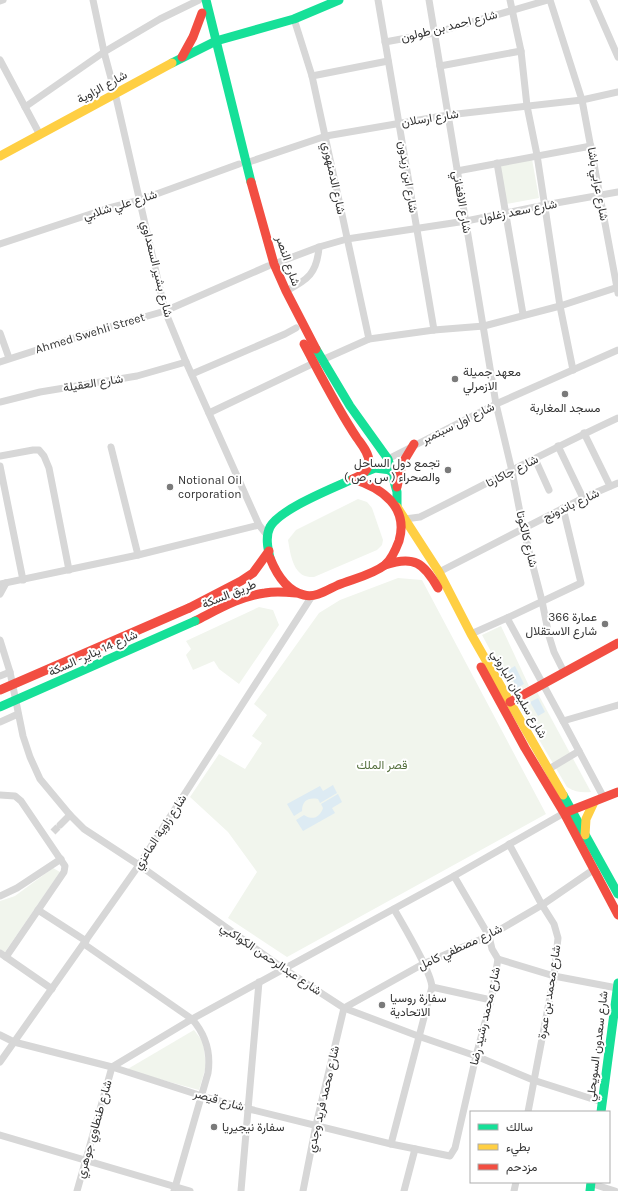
<svg xmlns="http://www.w3.org/2000/svg" width="618" height="1191" font-family="Karla,Vazirmatn,sans-serif">
<style>
.green{fill:#f1f5ed}
.water{fill:#ddebf3}
.lines{fill:none;stroke-linecap:round;stroke-linejoin:round}
.street-tunnel{stroke:#d6d6d6;stroke-width:7;stroke-dasharray:7 3.5;stroke-linecap:butt}
.street{stroke:#d7d7d7;stroke-width:7}
.fast{stroke:#16e098;stroke-width:9}
.slow{stroke:#ffcf43;stroke-width:9}
.jam{stroke:#f24e42;stroke-width:9}
.fast-bridge{stroke:#16e098;stroke-width:9}
.jam-bridge{stroke:#f24e42;stroke-width:9}
.poi-dot{fill:#7a7a7a;stroke:#fff;stroke-width:1.5}
.labels{text-anchor:middle;dominant-baseline:central;stroke-width:4;stroke-linejoin:round;paint-order:stroke}
.street-label{font-size:12px;fill:#333;stroke:#fff}
.poi-label{font-size:12px;fill:#333;stroke:#fff;text-anchor:start}
.park-label{font-size:12px;fill:#56703f;stroke:#fff}
</style>
<rect width="100%" height="100%" fill="#fff"/>
<g class="green">
<path d="M 532,159 L 539,198 L 506,204 L 499,165 Z"/>
<path d="M 358,499 L 367,502 L 372,508 L 383,540 L 382,545 L 377,550 L 314,577 C 311,577 308,577 305,576 C 292,571 290,551 288,540 L 296,530 Z"/>
<path d="M 398,578 L 422,580 L 546,814 L 287,957 L 228,918 L 257,872 L 228,832 L 190,797 L 219,754 L 245,769 L 262,743 L 252,736 L 267,715 L 254,704 L 319,613 L 340,600 Z"/>
<path d="M 259,607 L 273,610 L 279,625 L 239,684 L 219,669 L 214,661 L 193,670 L 186,655 L 191,649 L 186,641 Z"/>
<path d="M 501,626 L 529,686 L 514,694 L 482,635 Z"/>
<path d="M 537,692 L 591,792 C 582,793 575,792 567,787 L 518,704 Z"/>
<path d="M 53,868 L 60,872 L 5,952 L 0,949 L 0,901 L 15,896 Z"/>
<path d="M 194,1030 L 203,1042 L 206,1066 L 199,1090 L 126,1070 Z"/>
</g>
<g class="water">
<path d="M 515,666 L 524,684 L 517,688 L 508,670 Z"/>
<path d="M 538,698 L 545,712 L 538,716 L 530,702 Z"/>
<path d="M 333,785 L 337,793 L 320,803 L 318,799 C 308,797 302,801 302,811 L 294,816 L 287,804 L 320,786 L 323,791 Z"/>
<path d="M 338,794 L 342,802 L 332,808 L 335,813 L 303,831 L 296,820 L 304,815 C 313,821 320,817 323,808 L 321,804 Z"/>
</g>
<g class="lines">
<path class="street-tunnel" d="M 53,832 L 60,825"/>
<g class="street">
<path d="M 93,0 L 104,52 L 115,93 L 165,311 L 186,362 L 259,525 L 267,535"/>
<path d="M 378,0 L 434,330"/>
<path d="M 429,0 L 496,404 L 512,471 L 523,528 L 542,601 L 549,636 L 554,652 L 564,672"/>
<path d="M 510,0 L 521,51 L 527,106 L 537,155 L 560,306 L 573,370"/>
<path d="M 550,0 L 582,100 L 618,293"/>
<path d="M 593,0 L 618,57"/>
<path d="M 0,1 L 3,0"/>
<path d="M 294,19 L 312,76 L 369,339"/>
<path d="M 385,42 L 434,33 L 548,0"/>
<path d="M 0,60 L 40,135"/>
<path d="M 440,66 L 521,51"/>
<path d="M 312,76 L 388,61"/>
<path d="M 25,107 L 104,52 L 160,19 L 199,0"/>
<path d="M 246,163 L 326,136 L 448,115 L 582,100 L 618,92"/>
<path d="M 497,163 L 523,314"/>
<path d="M 457,171 L 591,146"/>
<path d="M 0,244 L 109,208 L 140,200 L 239,164"/>
<path d="M 274,264 L 319,247 L 347,239 L 466,221 L 545,205 L 618,192"/>
<path d="M 286,291 C 308,280 317,273 319,247"/>
<path d="M 0,333 L 9,358"/>
<path d="M 322,360 L 369,339 L 434,330 L 484,326 L 560,306 L 618,287"/>
<path d="M 0,362 L 102,329 L 165,311 L 268,266"/>
<path d="M 192,374 L 285,334 L 296,328"/>
<path d="M 0,402 L 40,392 L 137,376 L 186,362"/>
<path d="M 209,413 L 314,363"/>
<path d="M 584,433 L 610,486"/>
<path d="M 558,446 L 583,498"/>
<path d="M 111,447 L 138,555"/>
<path d="M 0,456 L 33,450 L 39,450 L 44,456 L 49,468 L 69,570"/>
<path d="M 388,459 L 496,404 L 618,350"/>
<path d="M 535,459 L 549,490"/>
<path d="M 0,466 L 23,580"/>
<path d="M 405,519 L 420,517 C 486,484 551,449 618,418"/>
<path d="M 439,572 L 583,498 L 618,483"/>
<path d="M 0,584 L 138,555 L 259,525"/>
<path d="M 0,594 L 6,583"/>
<path d="M 507,618 L 563,721 L 604,798"/>
<path d="M 471,634 L 507,618 L 581,583 L 563,508"/>
<path d="M 0,640 L 10,672 L 23,736 L 30,757 L 40,779 L 70,815 L 84,829 L 139,865 L 284,969 L 344,1008 L 418,1036 L 476,1056 L 533,1080 L 602,1102"/>
<path d="M 0,676 L 10,672"/>
<path d="M 563,721 L 618,705"/>
<path d="M 0,722 L 18,714"/>
<path d="M 549,769 L 579,751"/>
<path d="M 0,795 L 15,796 L 21,801 L 65,866 L 64,872 L 6,957"/>
<path d="M 60,825 L 70,815"/>
<path d="M 509,844 L 542,905 L 554,924 L 558,938 L 554,976 L 528,1112"/>
<path d="M 0,896 L 17,888 L 61,859"/>
<path d="M 38,910 L 86,941"/>
<path d="M 84,944 L 192,1019 C 206,1035 211,1053 208,1073 L 174,1191"/>
<path d="M 0,953 L 52,989"/>
<path d="M 498,959 L 554,976 L 617,988"/>
<path d="M 432,987 L 491,1000"/>
<path d="M 0,1035 L 14,1042 L 112,1067 L 202,1096 L 249,1109 L 391,1144 L 450,1156 L 455,1148 L 476,1056 L 491,1000 L 498,959 L 492,949 L 489,936 L 454,876"/>
<path d="M 0,1062 L 139,865 L 312,596"/>
<path d="M 0,1135 L 190,1191"/>
<path d="M 391,1144 L 432,987 C 431,971 403,925 394,909"/>
<path d="M 596,1185 L 615,1191"/>
<path d="M 77,1191 L 112,1067 L 192,1019 L 454,876 L 564,813"/>
<path d="M 241,1191 L 259,982"/>
<path d="M 303,1191 L 316,1125 L 344,1008 L 423,964 L 489,936 L 542,905 L 593,870"/>
<path d="M 404,1191 L 415,1149"/>
<path d="M 514,1191 L 516,1182"/>
</g>
<g class="fast">
<path d="M 206,0 L 251,182"/>
<path d="M 172,63 L 216,41 L 294,19 L 339,0"/>
<path d="M 316,349 L 350,406 L 388,459 L 397,492 L 397,507"/>
<path d="M 365,472 L 375,468 L 391,470"/>
<path d="M 270,558 C 268,549 265,537 270,527 C 280,509 333,488 353,479"/>
<path d="M 563,795 L 618,894"/>
<path d="M 601,1112 L 618,983"/>
<path d="M 590,1191 L 591,1182"/>
</g>
<g class="slow">
<path d="M 0,156 L 172,63"/>
<path d="M 397,507 L 439,572 L 471,634 L 563,795"/>
<path d="M 585,835 L 586,819 L 594,802"/>
</g>
<g class="jam">
<path d="M 182,57 L 193,37 L 202,13"/>
<path d="M 251,182 L 274,264 L 286,291 L 316,349"/>
<path d="M 304,344 C 321,376 337,408 357,438 C 362,445 369,453 369,462 C 368,471 361,476 353,479"/>
<path d="M 397,487 L 402,464 L 414,444"/>
<path d="M 270,558 C 276,573 287,591 304,595 C 316,598 327,590 338,585 C 353,579 372,575 385,565 C 392,559 396,549 399,541 C 409,507 382,488 353,479"/>
<path d="M 385,565 C 414,555 424,563 438,588"/>
<path d="M 189,608 L 241,581 L 253,573 L 269,551"/>
<path d="M 195,621 C 217,610 240,596 265,593 C 275,591 286,592 296,593"/>
<path d="M 481,667 L 525,748 L 564,813 L 618,915"/>
<path d="M 510,702 L 618,643"/>
<path d="M 567,812 L 618,792"/>
</g>
<path class="fast-bridge" d="M 0,707 L 195,621"/>
<path class="jam-bridge" d="M 0,690 L 189,608"/>
</g>
<g class="poi-dot">
<circle cx="455" cy="379" r="4"/>
<circle cx="565" cy="394" r="4"/>
<circle cx="448" cy="470" r="4"/>
<circle cx="170" cy="487" r="4"/>
<circle cx="605" cy="624" r="4"/>
<circle cx="382" cy="1005" r="4"/>
<circle cx="214" cy="1127" r="4"/>
</g>
<g class="labels">
<g class="street-label">
<text transform="translate(449 26) rotate(-14)">شارع احمد بن طولون</text>
<text transform="translate(102 87) rotate(-29)">شارع الزاوية</text>
<text transform="translate(430 118) rotate(-9)">شارع ارسلان</text>
<text transform="translate(408 177) rotate(81)">شارع ابن زيدون</text>
<text transform="translate(334 178) rotate(78)">شارع الدمنهوري</text>
<text transform="translate(598 184) rotate(80)">شارع عرابي باشا</text>
<text transform="translate(462 202) rotate(80)">شارع الافغاني</text>
<text transform="translate(120 205) rotate(-17)">شارع علي شلابي</text>
<text transform="translate(518 211) rotate(-11)">شارع سعد زغلول</text>
<text transform="translate(288 261) rotate(71)">شارع النصر</text>
<text transform="translate(157 269) rotate(76)">شارع بشير السعداوي</text>
<text transform="translate(90 333) rotate(-17)">Ahmed Swehli Street</text>
<text transform="translate(93 383) rotate(-9)">شارع العقيلة</text>
<text transform="translate(458 423) rotate(-26)">شارع اول سبتمبر</text>
<text transform="translate(512 471) rotate(-27)">شارع جاكارتا</text>
<text transform="translate(571 505) rotate(-25)">شارع باندونج</text>
<text transform="translate(527 539) rotate(76)">شارع كالكوتا</text>
<text transform="translate(229 594) rotate(-22)">طريق السكة</text>
<text transform="translate(93 653) rotate(-24)">شارع 14 يناير- السكة</text>
<text transform="translate(519 694) rotate(60)">شارع سليمان الباروني</text>
<text transform="translate(160 832) rotate(-57)">شارع زاوية الماعزي</text>
<text transform="translate(460 947) rotate(-25)">شارع مصطفي كامل</text>
<text transform="translate(271 959) rotate(34)">شارع عبدالرحمن الكواكبي</text>
<text transform="translate(549 992) rotate(-81)">شارع محمد بن عمرة</text>
<text transform="translate(485 1016) rotate(-77)">شارع محمد رشيد رضا</text>
<text transform="translate(597 1046) rotate(-83)">شارع سعدون السويحلي</text>
<text transform="translate(323 1099) rotate(-77)">شارع محمد فريد وجدي</text>
<text transform="translate(219 1100) rotate(16)">شارع قيصر</text>
<text transform="translate(94 1129) rotate(-74)">شارع طنطاوي جوهري</text>
</g>
<g class="poi-label">
<text x="463" y="372">معهد جميلة<tspan x="463" dy="14">الازمرلي</tspan></text>
<text x="565" y="408" text-anchor="middle">مسجد المغاربة</text>
<text x="440" y="463" text-anchor="end">تجمع دول الساحل<tspan x="440" dy="14">والصحراء ( س , ص )</tspan></text>
<text x="178" y="480">Notional Oil<tspan x="178" dy="14">corporation</tspan></text>
<text x="597" y="617" text-anchor="end">عمارة 366<tspan x="597" dy="14">شارع الاستقلال</tspan></text>
<text x="390" y="998">سفارة روسيا<tspan x="390" dy="14">الاتحادية</tspan></text>
<text x="222" y="1127">سفارة نيجيريا</text>
</g>
<g class="park-label">
<text x="382" y="765">قصر الملك</text>
</g>
</g>
<rect x="470" y="1111" width="140" height="72" fill="#ffffff" stroke="#adadad"/>
<rect x="478" y="1124" width="20" height="6" fill="#16e098" stroke="#adadad"/>
<text x="506" y="1131" font-size="12" fill="#333333">سالك</text>
<rect x="478" y="1144" width="20" height="6" fill="#ffcf43" stroke="#adadad"/>
<text x="506" y="1151" font-size="12" fill="#333333">بطيء</text>
<rect x="478" y="1164" width="20" height="6" fill="#f24e42" stroke="#adadad"/>
<text x="506" y="1171" font-size="12" fill="#333333">مزدحم</text>
</svg>
